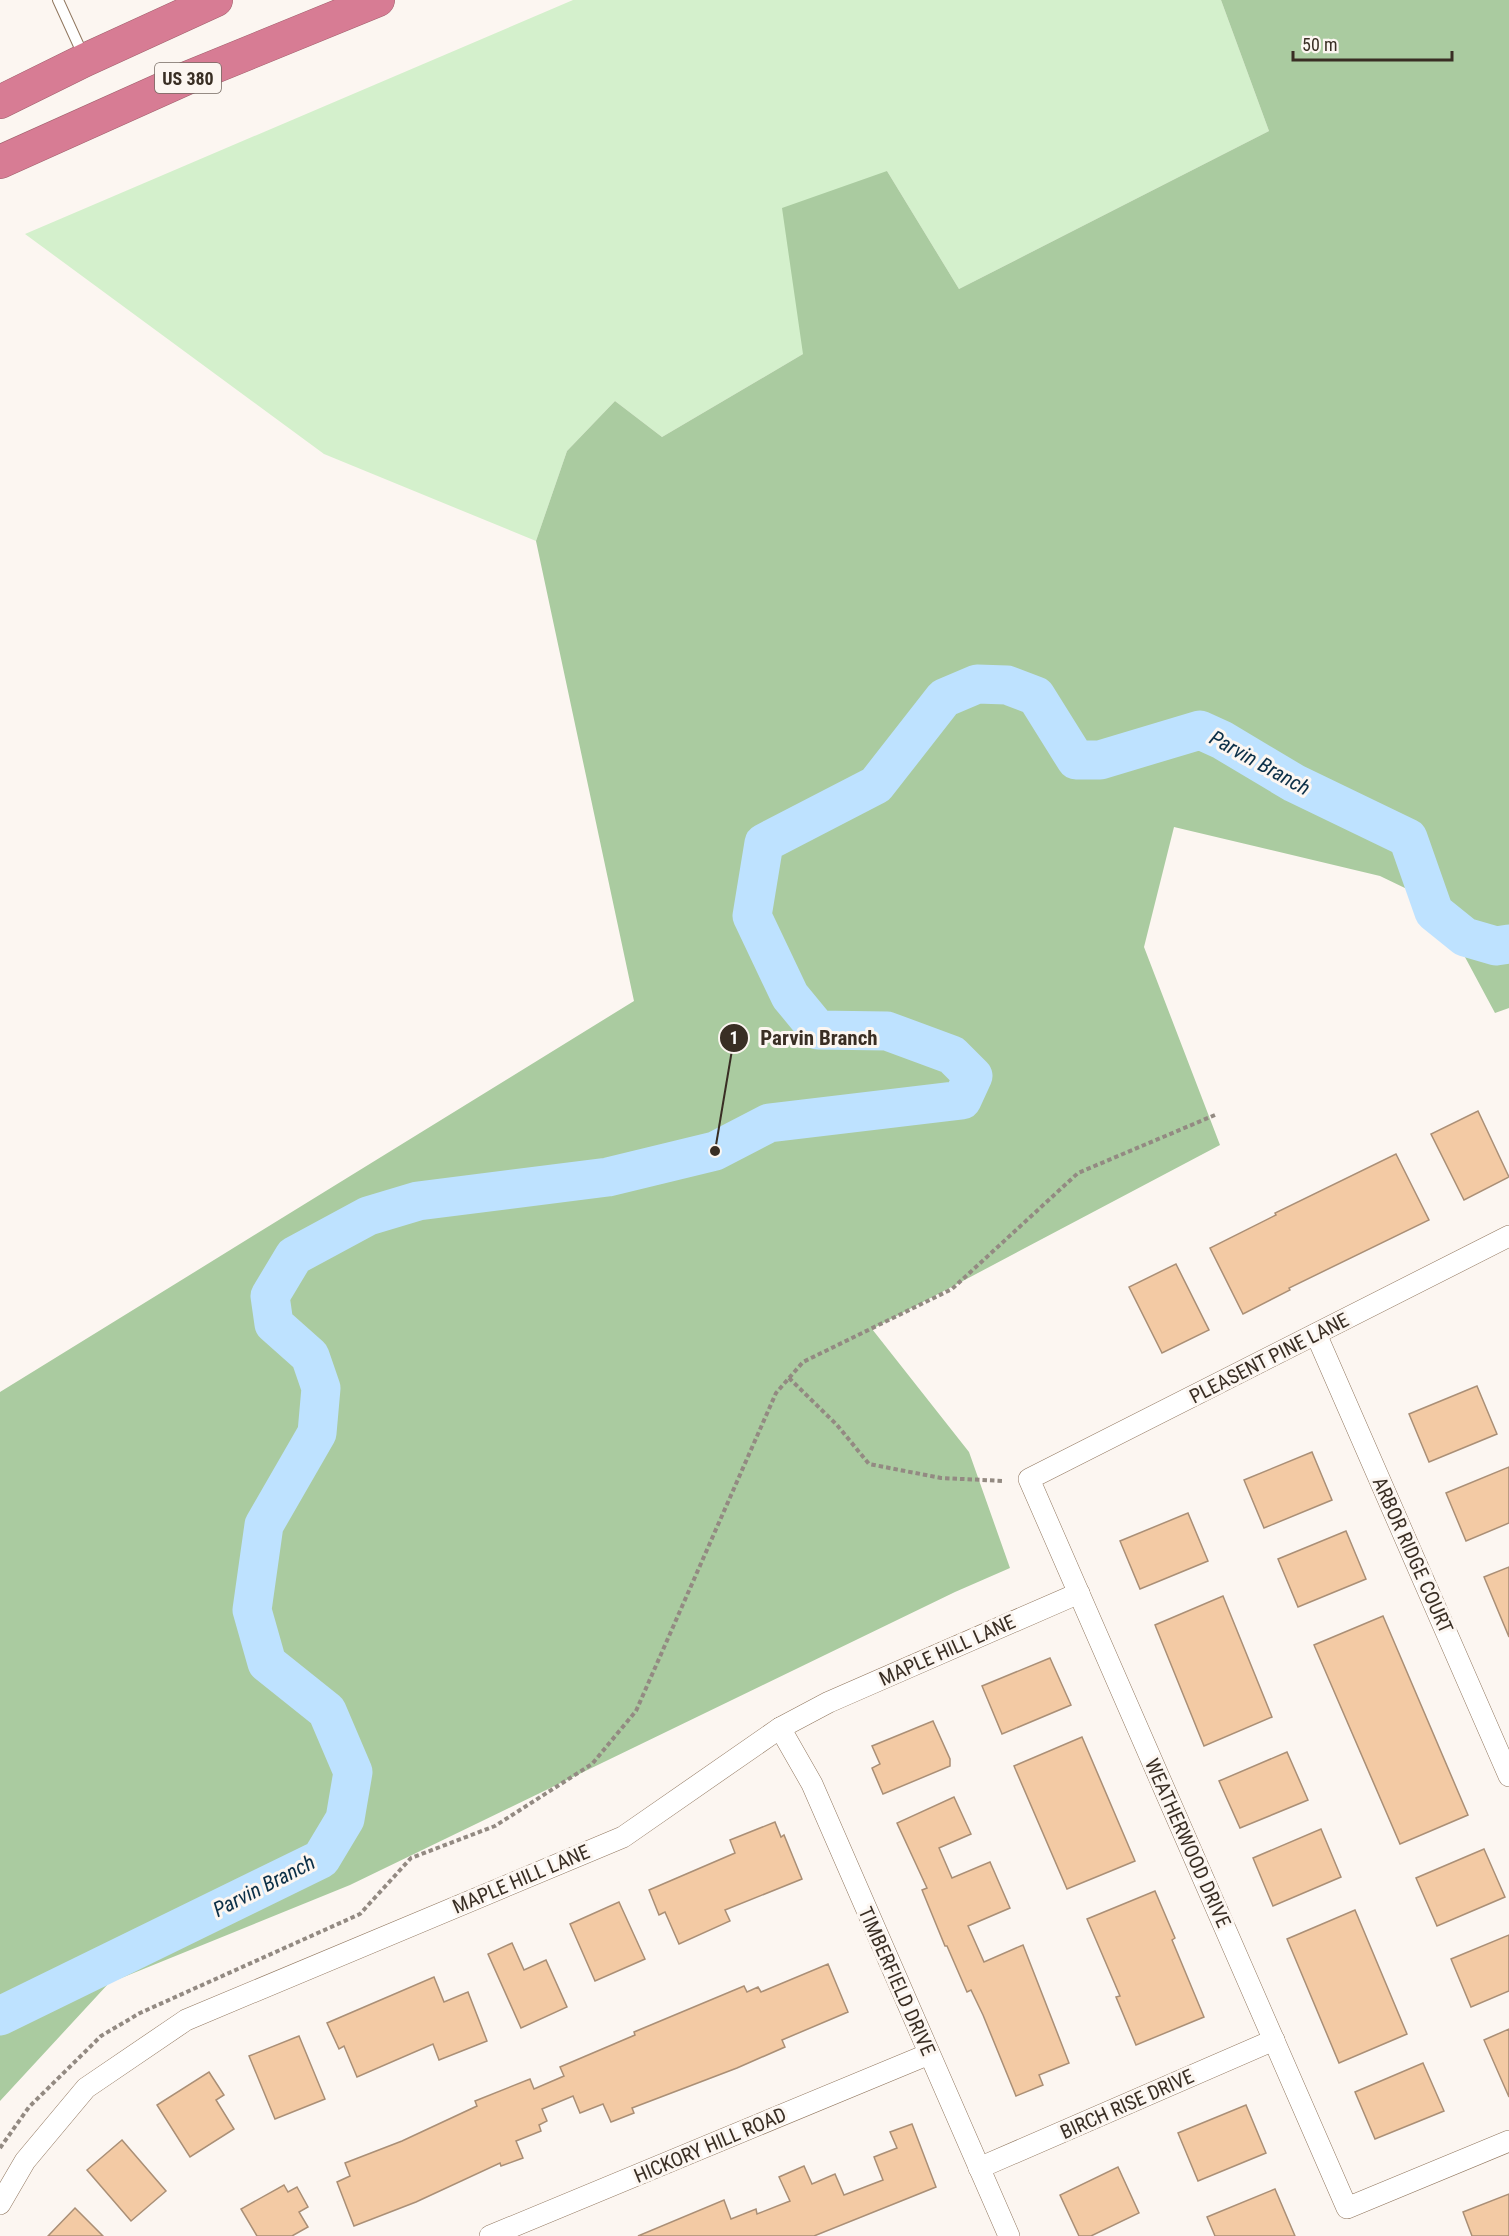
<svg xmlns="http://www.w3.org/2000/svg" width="1509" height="2236" font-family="'Roboto Condensed',sans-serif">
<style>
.green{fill:#d4f0cc}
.forest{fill:#aacba0}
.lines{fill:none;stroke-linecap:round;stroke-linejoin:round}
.river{stroke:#bee2ff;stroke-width:39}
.building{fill:#f3caa4;stroke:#aa8f76;stroke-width:1.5}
.lane-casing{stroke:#90765e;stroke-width:12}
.street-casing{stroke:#90765e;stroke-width:22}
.highway-casing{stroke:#a0616d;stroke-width:34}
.path{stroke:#938a82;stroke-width:4;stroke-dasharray:4.5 3;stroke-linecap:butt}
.lane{stroke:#fff;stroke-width:10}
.street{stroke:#fff;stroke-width:21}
.highway{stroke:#d77c94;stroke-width:33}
.labels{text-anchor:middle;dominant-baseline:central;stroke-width:6;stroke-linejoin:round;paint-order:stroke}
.shield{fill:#fcf6f1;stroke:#746a62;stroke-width:1.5}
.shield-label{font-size:18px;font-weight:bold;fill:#392e24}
.street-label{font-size:20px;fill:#392e24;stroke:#fcf6f1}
.water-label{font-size:21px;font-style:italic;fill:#0b2f47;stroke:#fcf6f1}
.leader{fill:none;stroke:#392e24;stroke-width:2}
.callout-dot{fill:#392e24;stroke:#fcf6f1;stroke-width:2}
.mark-label{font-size:18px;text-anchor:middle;font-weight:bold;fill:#fff}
.callout-label{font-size:21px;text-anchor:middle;font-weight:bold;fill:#392e24;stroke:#fcf6f1;stroke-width:6;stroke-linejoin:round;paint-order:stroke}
</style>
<rect width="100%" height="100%" fill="#fcf6f1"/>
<path class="green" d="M 573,0 L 1221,0 L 1269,131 L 959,289 L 887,171 L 803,354 L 662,437 L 615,401 L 567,451 L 536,541 L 324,454 L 25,234 Z"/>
<path class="forest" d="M 1221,0 L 1509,0 L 1509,1008 L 1495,1013 L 1436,903 L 1380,876 L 1174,827 L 1144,947 L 1220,1145 L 872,1329 L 969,1452 L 1010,1568 L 955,1592 L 350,1885 L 109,1983 L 0,2101 L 0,1392 L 634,1001 L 536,541 L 567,451 L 615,401 L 662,437 L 803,354 L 782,208 L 887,171 L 959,289 L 1269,131 Z"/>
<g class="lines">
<path class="river" d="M 0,2016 L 321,1859 L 345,1819 L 353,1772 L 327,1711 L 267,1663 L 252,1610 L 264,1525 L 317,1433 L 321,1388 L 310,1356 L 274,1324 L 270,1296 L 294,1256 L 368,1216 L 418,1201 L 608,1177 L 715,1151 L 769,1123 L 962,1100 L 973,1076 L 952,1055 L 887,1031 L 818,1030 L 790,996 L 752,916 L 764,843 L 876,785 L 944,698 L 977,684 L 1007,685 L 1036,696 L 1076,760 L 1100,760 L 1200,730 L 1222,740 L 1294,783 L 1408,838 L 1434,912 L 1465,937 L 1496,946 L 1509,944"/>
</g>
<g class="building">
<path d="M 1478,1111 L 1509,1177 L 1464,1200 L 1431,1134 Z"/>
<path d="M 1396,1154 L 1429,1220 L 1289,1288 L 1290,1290 L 1243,1314 L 1210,1248 L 1276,1215 L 1275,1213 Z"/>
<path d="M 1176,1264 L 1209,1330 L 1162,1353 L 1129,1287 Z"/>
<path d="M 1477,1386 L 1497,1434 L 1429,1462 L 1409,1414 Z"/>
<path d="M 1312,1452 L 1332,1500 L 1264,1528 L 1244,1480 Z"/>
<path d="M 1509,1467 L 1509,1523 L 1466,1541 L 1446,1493 Z"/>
<path d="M 1188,1513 L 1208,1561 L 1140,1589 L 1120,1541 Z"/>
<path d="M 1346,1531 L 1366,1579 L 1298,1607 L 1278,1559 Z"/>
<path d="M 1509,1567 L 1509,1637 L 1484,1577 Z"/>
<path d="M 1223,1596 L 1272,1717 L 1204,1746 L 1155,1625 Z"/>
<path d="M 1383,1616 L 1468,1815 L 1400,1844 L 1314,1645 Z"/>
<path d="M 1050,1658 L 1071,1705 L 1002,1734 L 982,1686 Z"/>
<path d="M 933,1721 L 950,1759 L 950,1766 L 883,1794 L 872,1768 L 880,1764 L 872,1746 Z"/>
<path d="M 1082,1737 L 1135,1861 L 1067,1889 L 1014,1766 Z"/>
<path d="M 1287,1752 L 1308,1800 L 1240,1828 L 1219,1781 Z"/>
<path d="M 954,1797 L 971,1834 L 939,1848 L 952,1878 L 990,1862 L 1010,1908 L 968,1926 L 984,1962 L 1023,1945 L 1069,2063 L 1039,2075 L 1043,2085 L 1016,2096 L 983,2015 L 971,1990 L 967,1992 L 947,1946 L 945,1946 L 922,1890 L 927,1888 L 897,1823 Z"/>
<path d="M 775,1822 L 781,1837 L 784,1835 L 802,1879 L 725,1910 L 730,1921 L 679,1944 L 665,1912 L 659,1915 L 649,1890 L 735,1853 L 730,1840 Z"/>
<path d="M 1321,1829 L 1341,1877 L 1273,1906 L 1253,1858 Z"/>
<path d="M 1484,1849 L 1505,1897 L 1437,1926 L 1416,1878 Z"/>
<path d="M 1155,1891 L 1175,1938 L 1172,1940 L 1204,2017 L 1136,2045 L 1116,1997 L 1120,1996 L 1087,1919 Z"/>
<path d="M 619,1902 L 645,1959 L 595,1981 L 570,1924 Z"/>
<path d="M 1355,1910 L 1407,2034 L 1339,2063 L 1287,1939 Z"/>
<path d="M 1509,1935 L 1509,1991 L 1471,2007 L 1451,1959 Z"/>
<path d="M 512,1943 L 524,1970 L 546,1960 L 567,2007 L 521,2028 L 488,1954 Z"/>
<path d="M 828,1964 L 848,2012 L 782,2040 L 785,2047 L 737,2068 L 632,2108 L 634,2113 L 611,2122 L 603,2104 L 580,2113 L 573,2096 L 542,2109 L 547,2121 L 539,2125 L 541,2131 L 516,2141 L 523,2158 L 501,2166 L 500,2163 L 416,2202 L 354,2226 L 337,2182 L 350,2176 L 345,2163 L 402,2141 L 477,2106 L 475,2101 L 530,2079 L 534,2089 L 564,2076 L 560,2067 L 635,2035 L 634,2032 L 744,1986 L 747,1992 L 758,1987 L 761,1992 Z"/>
<path d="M 434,1977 L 444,2002 L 468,1992 L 487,2041 L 439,2060 L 433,2044 L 357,2077 L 344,2046 L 339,2049 L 327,2023 Z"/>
<path d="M 1509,2029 L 1509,2097 L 1484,2040 Z"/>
<path d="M 299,2036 L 325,2099 L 275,2119 L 249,2056 Z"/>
<path d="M 1423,2063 L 1444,2111 L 1375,2139 L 1355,2092 Z"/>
<path d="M 209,2072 L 224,2095 L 216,2100 L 234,2129 L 190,2157 L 157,2105 Z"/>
<path d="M 1246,2105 L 1266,2153 L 1198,2181 L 1178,2133 Z"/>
<path d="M 912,2124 L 936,2187 L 814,2236 L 638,2236 L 724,2200 L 731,2219 L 756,2209 L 757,2214 L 790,2201 L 779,2177 L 804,2166 L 812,2184 L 835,2174 L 844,2195 L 883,2180 L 874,2157 L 897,2148 L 890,2132 Z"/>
<path d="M 122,2140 L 166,2191 L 131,2221 L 87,2170 Z"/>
<path d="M 1118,2167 L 1139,2213 L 1091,2236 L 1079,2236 L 1060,2195 Z"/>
<path d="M 284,2185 L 288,2192 L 297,2187 L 308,2207 L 299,2212 L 308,2227 L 292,2236 L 257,2236 L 241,2209 Z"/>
<path d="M 1275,2189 L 1295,2236 L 1215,2236 L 1207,2217 Z"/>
<path d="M 1509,2194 L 1509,2236 L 1472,2236 L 1463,2212 Z"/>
<path d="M 75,2208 L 103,2236 L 48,2236 Z"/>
</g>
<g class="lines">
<defs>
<path id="lane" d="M 58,0 L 84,57"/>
<g id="street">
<path d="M 1509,1236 L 1029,1479 L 1347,2208 L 1509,2141"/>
<path d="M 1316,1334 L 1509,1776"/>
<path d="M 780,1728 L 812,1784 L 1009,2236"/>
<path d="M 979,2168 L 1274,2040"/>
<path d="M 0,2204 L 25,2161 L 86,2088 L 186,2020 L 623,1837 L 780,1728 L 829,1702 L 1079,1593"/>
<path d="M 490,2236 L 929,2054"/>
</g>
<g id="highway">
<path d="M 0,102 L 85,60 L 216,0"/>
<path d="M 0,162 L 187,78 L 378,0"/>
</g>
</defs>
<use href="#lane" class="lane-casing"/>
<use href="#street" class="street-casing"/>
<use href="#highway" class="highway-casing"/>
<g class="path">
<path d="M 789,1378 L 837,1425 L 869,1464 L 941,1478 L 1004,1481"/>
<path d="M 0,2148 L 29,2107 L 101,2036 L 140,2013 L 360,1914 L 411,1858 L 495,1826 L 592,1764 L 636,1711 L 776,1393 L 803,1362 L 952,1289 L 1078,1173 L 1215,1115"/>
</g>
<use href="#lane" class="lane"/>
<use href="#street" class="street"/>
<use href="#highway" class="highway"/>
</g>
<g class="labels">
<rect class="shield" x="155" y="63" width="66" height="30" rx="4.5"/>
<g class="shield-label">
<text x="188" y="78">US 380</text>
</g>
<g class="street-label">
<text transform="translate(1269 1358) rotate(-27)">PLEASENT PINE LANE</text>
<text transform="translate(1413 1555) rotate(66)">ARBOR RIDGE COURT</text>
<text transform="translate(947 1650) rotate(-24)">MAPLE HILL LANE</text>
<text transform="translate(1188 1843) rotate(66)">WEATHERWOOD DRIVE</text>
<text transform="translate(521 1879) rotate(-23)">MAPLE HILL LANE</text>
<text transform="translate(897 1981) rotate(66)">TIMBERFIELD DRIVE</text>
<text transform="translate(1127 2104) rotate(-24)">BIRCH RISE DRIVE</text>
<text transform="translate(710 2145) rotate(-23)">HICKORY HILL ROAD</text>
</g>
<g class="water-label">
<text transform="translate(1260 763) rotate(29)">Parvin Branch</text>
<text transform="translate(264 1886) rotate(-27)">Parvin Branch</text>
</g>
</g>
<path class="leader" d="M715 1151L734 1038"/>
<g class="callout-dot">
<circle cx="715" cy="1151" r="6"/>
<circle cx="734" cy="1038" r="15"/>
</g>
<g class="mark-label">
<text x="734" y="1044">1</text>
</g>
<g class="callout-label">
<text x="819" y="1045">Parvin Branch</text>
</g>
<path d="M1293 51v9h159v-9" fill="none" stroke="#392e24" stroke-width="3"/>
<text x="1302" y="51" font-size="18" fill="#392e24" stroke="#fcf6f1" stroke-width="4.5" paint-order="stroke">50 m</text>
</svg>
